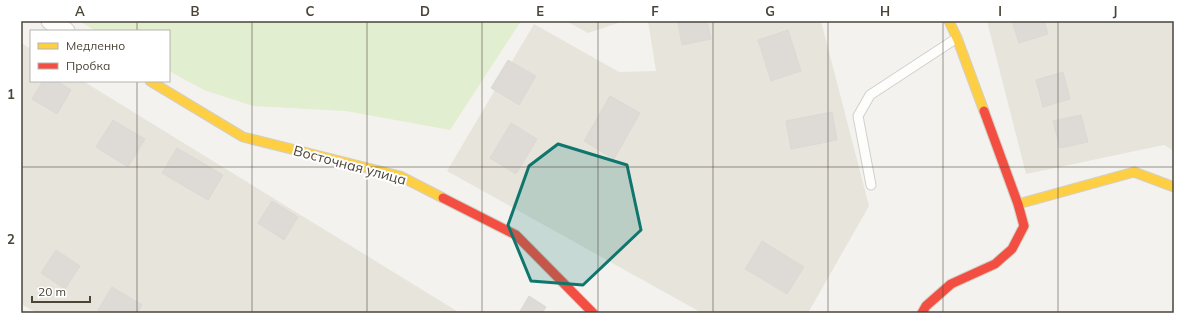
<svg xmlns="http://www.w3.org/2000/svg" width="1195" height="334" font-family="Mulish,sans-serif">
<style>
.residential{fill:#e7e4dc}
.green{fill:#e1eecf}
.building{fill:#dedbd6;stroke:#dcd9d4}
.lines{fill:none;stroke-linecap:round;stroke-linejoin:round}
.lane-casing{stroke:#d2d0cb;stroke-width:11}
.street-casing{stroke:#d2d0cb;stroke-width:19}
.slow-casing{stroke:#d3cfc5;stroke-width:11}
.jam-casing{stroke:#d3cfc5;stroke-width:11}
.lane{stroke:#fdfdfc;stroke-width:9}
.street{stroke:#fdfdfc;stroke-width:17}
.slow{stroke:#ffcf43;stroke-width:9}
.jam{stroke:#f24e42;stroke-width:9}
.marked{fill:#0f766e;fill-opacity:0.2;stroke:#0f766e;stroke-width:3;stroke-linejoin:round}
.grid{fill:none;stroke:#4b4439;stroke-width:1;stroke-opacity:0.55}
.labels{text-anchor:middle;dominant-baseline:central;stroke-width:4;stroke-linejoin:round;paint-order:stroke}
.street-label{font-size:14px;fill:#4b4439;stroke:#fff}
.neatline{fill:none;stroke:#4b4439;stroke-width:1.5}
.grid-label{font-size:13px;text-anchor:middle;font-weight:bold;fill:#4b4439}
</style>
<rect width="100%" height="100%" fill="#f4f2ee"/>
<g class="residential">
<path d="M 566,21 L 624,21 L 588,33 Z"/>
<path d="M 648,21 L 821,21 L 869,206 L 808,313 L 702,313 L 447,171 L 534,24 L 619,72 L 656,71 Z"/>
<path d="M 987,21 L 1174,21 L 1174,151 L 1164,145 L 1026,174 Z"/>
<path d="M 21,43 L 31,49 L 31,81 L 83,81 L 460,313 L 37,313 L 21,304 Z"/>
</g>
<path class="green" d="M 79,21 L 521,21 L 450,130 L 346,111 L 253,106 L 204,90 L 169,71 L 169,31 L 96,31 Z"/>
<g class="building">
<path d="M 687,21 L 707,21 L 711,39 L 682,45 L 678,23 Z"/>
<path d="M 1012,21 L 1044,21 L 1048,34 L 1019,43 Z"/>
<path d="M 788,30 L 801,71 L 771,81 L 758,40 Z"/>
<path d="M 508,60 L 536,76 L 519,105 L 491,88 Z"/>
<path d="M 1063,72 L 1070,99 L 1043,107 L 1036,80 Z"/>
<path d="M 43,81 L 57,81 L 71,90 L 57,114 L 32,99 Z"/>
<path d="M 610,96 L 640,113 L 614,159 L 584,141 Z"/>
<path d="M 832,112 L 837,140 L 791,149 L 786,121 Z"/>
<path d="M 1081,115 L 1088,142 L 1060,148 L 1053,121 Z"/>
<path d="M 113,120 L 145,139 L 128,167 L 96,147 Z"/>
<path d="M 511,123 L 537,139 L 516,174 L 490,158 Z"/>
<path d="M 177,148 L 223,175 L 208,200 L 162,173 Z"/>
<path d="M 272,201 L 298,217 L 284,240 L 258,223 Z"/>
<path d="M 762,241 L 804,267 L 787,294 L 745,269 Z"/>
<path d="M 56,250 L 80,266 L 65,289 L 41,273 Z"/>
<path d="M 112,287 L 142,305 L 137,313 L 103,313 L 98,310 Z"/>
<path d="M 529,296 L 546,307 L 542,313 L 519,313 Z"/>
</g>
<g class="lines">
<defs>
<path id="lane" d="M 871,185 L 858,116 L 870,95 L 957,38"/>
<path id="street" d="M 50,21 L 66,31"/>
<g id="slow">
<path d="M 949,21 L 957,38 L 984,111"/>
<path d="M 150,81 L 243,137 L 400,176 L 443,198"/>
<path d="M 1018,204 L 1134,172 L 1174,187"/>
</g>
<g id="jam">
<path d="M 443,198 L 516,235 L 593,313"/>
<path d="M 922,313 L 926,306 L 951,284 L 995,264 L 1012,249 L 1024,226 L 1018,204 L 984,111"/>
</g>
</defs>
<use href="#lane" class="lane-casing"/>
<use href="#street" class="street-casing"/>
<use href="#slow" class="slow-casing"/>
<use href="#jam" class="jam-casing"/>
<use href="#lane" class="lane"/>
<use href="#street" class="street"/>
<use href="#slow" class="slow"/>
<use href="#jam" class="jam"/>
</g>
<path class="marked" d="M 558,144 L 627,165 L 641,230 L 583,285 L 531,281 L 508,225 L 529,166 Z"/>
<path class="grid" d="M 137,21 L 137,31M 252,21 L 252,313M 367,21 L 367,313M 482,21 L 482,313M 598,21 L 598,313M 713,21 L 713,313M 828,21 L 828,313M 943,21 L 943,313M 1058,21 L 1058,313M 137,81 L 137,313M 21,167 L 1174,167"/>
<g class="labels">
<g class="street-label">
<text transform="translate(350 165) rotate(15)">Восточная улица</text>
</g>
</g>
<rect width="1195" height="334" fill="none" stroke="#ffffff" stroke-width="44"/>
<rect x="30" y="30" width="140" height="52" fill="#ffffff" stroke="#b7b4b0"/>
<rect x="38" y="43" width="20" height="6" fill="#ffcf43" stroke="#b7b4b0"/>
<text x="66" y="50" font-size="12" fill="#4b4439">Медленно</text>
<rect x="38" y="63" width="20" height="6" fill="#f24e42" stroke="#b7b4b0"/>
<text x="66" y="70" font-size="12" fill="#4b4439">Пробка</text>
<path d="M32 296v6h58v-6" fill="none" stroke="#4b4439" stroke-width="2"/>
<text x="38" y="296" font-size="12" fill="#4b4439" stroke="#ffffff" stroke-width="3" paint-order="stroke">20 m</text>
<rect x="22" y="22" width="1151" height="290" class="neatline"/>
<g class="grid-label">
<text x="80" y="16">A</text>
<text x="195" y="16">B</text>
<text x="310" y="16">C</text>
<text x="425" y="16">D</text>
<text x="540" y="16">E</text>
<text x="655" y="16">F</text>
<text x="770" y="16">G</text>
<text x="885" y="16">H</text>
<text x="1000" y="16">I</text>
<text x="1115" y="16">J</text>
<text x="11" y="99">1</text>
<text x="11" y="244">2</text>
</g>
</svg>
